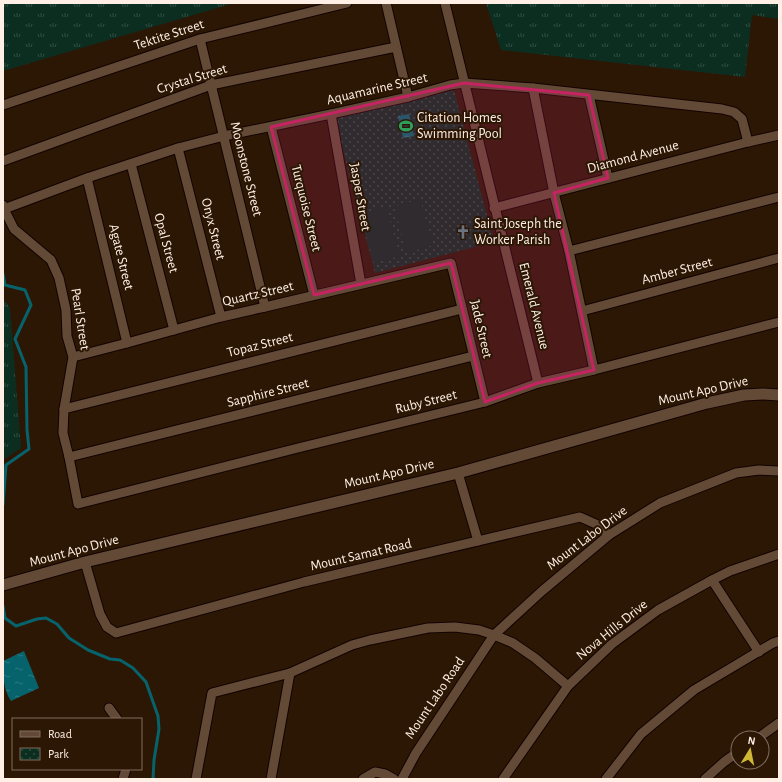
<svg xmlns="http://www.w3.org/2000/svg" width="782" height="782" font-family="'Alegreya Sans',sans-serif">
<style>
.grass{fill:url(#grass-tufts)}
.park{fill:url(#park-dots)}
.garden{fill:#0b2e21}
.water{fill:url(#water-ripples)}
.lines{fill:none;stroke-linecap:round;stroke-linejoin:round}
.stream{stroke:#06636c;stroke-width:3}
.minor-casing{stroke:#130300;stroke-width:11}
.tertiary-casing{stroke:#130300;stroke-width:13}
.minor{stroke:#634a37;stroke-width:9}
.tertiary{stroke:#634a37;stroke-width:11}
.marked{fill:#c52362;fill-opacity:0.2;stroke:#c52362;stroke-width:3;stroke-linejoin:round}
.labels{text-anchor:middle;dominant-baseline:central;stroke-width:4;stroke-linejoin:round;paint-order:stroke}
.street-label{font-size:14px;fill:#ffefe4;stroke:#2c1705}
.poi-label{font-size:14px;fill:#ffefe4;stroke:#2c1705;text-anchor:start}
</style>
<defs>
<pattern id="grass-tufts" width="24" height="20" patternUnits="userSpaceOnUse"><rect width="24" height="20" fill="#0b2e21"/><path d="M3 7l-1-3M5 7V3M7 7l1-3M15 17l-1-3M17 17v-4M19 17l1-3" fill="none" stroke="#304d41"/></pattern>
<pattern id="park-dots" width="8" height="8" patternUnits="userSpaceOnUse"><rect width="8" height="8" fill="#0b2e21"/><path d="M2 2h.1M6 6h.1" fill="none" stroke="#304d41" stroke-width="1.8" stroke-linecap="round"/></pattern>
<pattern id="water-ripples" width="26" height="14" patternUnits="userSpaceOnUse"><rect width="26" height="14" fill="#06636c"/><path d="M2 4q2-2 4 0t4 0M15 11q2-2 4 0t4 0" fill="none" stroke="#2b7a81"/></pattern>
</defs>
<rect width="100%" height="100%" fill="#2c1705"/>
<g class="grass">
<path d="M 3,3 L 234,3 L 3,71 Z"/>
<path d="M 486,3 L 779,3 L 779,19 L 752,15 L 745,77 L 501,50 Z"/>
<path d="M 3,298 L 10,308 L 21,448 L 3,460 Z"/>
</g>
<path class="park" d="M 454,90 L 494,242 L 375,273 L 334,116 Z"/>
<g class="garden">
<path d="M 420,199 L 433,245 L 407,253 L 394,207 Z"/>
<path d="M 386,207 L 400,256 L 374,263 L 360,214 Z"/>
</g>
<g class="water">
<path d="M 409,114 L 414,136 L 403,138 L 398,116 Z"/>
<path d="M 24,651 L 39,688 L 11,701 C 3,689 3,675 3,661 Z"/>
</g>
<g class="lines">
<g class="stream">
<path d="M 3,274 L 5,285 L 25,290 L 31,305 L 15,339 L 26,367 L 27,430 L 29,449 L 6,465 L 3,505"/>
<path d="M 3,606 L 5,618 L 16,626 L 37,619 L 46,618 L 57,624 L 69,638 L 88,650 L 110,659 L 120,660 L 125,663 L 133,668 L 146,682 L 158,716 L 159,729 L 154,760 L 153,779"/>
</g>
<defs>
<g id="minor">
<path d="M 386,3 L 408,97"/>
<path d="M 445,3 L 538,383"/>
<path d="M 200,39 L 265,307"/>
<path d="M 533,88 L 554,193 L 569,251 L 594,370"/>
<path d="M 589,95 L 608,178"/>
<path d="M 3,105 L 200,39 L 347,3"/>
<path d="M 331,114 L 361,284"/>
<path d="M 271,127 L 314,295"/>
<path d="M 178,148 L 221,317"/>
<path d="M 3,161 L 211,85 L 396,47"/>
<path d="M 131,164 L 174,330"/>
<path d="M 87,178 L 127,343"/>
<path d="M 3,205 L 4,209 L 14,229 L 51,260 L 59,278 L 66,310 L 67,336 L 73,357 L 64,409 L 63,433 L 69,457 L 78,504 L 298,448 L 485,402 L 538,383 L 594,370 L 779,322"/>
<path d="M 494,208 L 748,142 L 779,135"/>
<path d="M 4,209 L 87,178 L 178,148 L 224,136 L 331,114 L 408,97 L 450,85 L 464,83 L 533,88 L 722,109 L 734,112 L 742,119 L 748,142"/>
<path d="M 569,251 L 779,197"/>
<path d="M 582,311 L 779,258"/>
<path d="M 73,357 L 127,343 L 221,317 L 265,307 L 451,263 L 485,402"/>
<path d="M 64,409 L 462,309"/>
<path d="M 69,457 L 473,356"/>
<path d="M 458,473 L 478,541"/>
<path d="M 85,562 L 100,614 L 107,627 L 116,633 L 304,582 L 580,517 L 598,525 L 609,535"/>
<path d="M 712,580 L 759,652"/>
<path d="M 109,708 L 117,719"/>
<path d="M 758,738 L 779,723"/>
<path d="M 123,779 L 126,769"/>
<path d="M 196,779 L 212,693 L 290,673 L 352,645 L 370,640 L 428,628 L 455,627 L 479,630 L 494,635 L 513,643 L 535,658 L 568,686"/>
<path d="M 271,779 L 290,673"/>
<path d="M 363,779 L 375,772 L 385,774 L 394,779"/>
<path d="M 402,779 L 416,753 L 494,635 L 542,591 L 609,535 L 660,503 L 736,473 L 759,470 L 779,471"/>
<path d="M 503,779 L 568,686 L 612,644 L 658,610 L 712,580 L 730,571 L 779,554"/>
<path d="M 606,779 L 641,734 L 694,690 L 773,643 L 779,641"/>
<path d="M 705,779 L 724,762 L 738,752"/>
</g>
<path id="tertiary" d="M 3,585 L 85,562 L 458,473 L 707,403 L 744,395 L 763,394 L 779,395"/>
</defs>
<use href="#minor" class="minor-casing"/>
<use href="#tertiary" class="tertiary-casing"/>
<use href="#minor" class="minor"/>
<use href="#tertiary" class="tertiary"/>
</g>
<path class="marked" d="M 464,83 L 589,95 L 608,178 L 554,193 L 594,370 L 538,383 L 485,402 L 451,263 L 314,295 L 271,127 Z"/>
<defs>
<symbol id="stadium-bare" viewBox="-9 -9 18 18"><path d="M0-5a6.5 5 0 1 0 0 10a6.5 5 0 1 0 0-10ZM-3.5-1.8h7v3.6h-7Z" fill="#2e9e5b" stroke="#2c1705" stroke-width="2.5" paint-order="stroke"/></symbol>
<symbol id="church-bare" viewBox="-9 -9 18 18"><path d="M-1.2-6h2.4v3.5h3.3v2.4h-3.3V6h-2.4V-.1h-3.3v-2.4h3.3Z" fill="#6b7280" stroke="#2c1705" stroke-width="2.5" paint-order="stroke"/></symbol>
</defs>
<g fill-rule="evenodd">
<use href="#stadium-bare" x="396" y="116" width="20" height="20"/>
<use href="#church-bare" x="453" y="222" width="20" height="20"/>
</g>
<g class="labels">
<g class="street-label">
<text transform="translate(169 35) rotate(-18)">Tektite Street</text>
<text transform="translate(192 79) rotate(-17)">Crystal Street</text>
<text transform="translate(377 89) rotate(-13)">Aquamarine Street</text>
<text transform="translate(633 157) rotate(-15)">Diamond Avenue</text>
<text transform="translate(246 169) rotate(76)">Moonstone Street</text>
<text transform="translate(360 197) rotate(80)">Jasper Street</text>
<text transform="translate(306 208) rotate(76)">Turquoise Street</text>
<text transform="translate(213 229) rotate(76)">Onyx Street</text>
<text transform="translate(166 243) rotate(75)">Opal Street</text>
<text transform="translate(121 257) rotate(76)">Agate Street</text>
<text transform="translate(677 271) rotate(-15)">Amber Street</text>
<text transform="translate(258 294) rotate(-13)">Quartz Street</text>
<text transform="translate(534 306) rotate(76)">Emerald Avenue</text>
<text transform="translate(80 319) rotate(81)">Pearl Street</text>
<text transform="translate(481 329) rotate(77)">Jade Street</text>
<text transform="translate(260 345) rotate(-14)">Topaz Street</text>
<text transform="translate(703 391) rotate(-13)">Mount Apo Drive</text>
<text transform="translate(268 393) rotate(-14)">Sapphire Street</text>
<text transform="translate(426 402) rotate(-14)">Ruby Street</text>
<text transform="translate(389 474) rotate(-13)">Mount Apo Drive</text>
<text transform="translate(587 538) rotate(-37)">Mount Labo Drive</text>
<text transform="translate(74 551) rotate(-15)">Mount Apo Drive</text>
<text transform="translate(361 555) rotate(-13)">Mount Samat Road</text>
<text transform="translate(612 630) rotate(-39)">Nova Hills Drive</text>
<text transform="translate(435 698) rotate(-56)">Mount Labo Road</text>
</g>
<g class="poi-label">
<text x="417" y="118">Citation Homes<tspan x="417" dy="16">Swimming Pool</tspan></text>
<text x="474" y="224">Saint Joseph the<tspan x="474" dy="16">Worker Parish</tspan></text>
</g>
</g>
<rect width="782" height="782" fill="none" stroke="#ffefe4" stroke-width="8"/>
<rect x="12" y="718" width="130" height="52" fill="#2c1705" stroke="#806d5e"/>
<rect x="20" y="731" width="20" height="6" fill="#634a37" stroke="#806d5e"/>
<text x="48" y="738" font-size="12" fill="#ffefe4">Road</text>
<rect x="20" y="748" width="20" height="12" fill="url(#park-dots)" stroke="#806d5e"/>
<text x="48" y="758" font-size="12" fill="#ffefe4">Park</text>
<g transform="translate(750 750) rotate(10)"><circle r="19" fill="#2c1705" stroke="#806d5e"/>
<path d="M0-3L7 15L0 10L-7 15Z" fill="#d0b837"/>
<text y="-6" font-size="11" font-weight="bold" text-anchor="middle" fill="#ffefe4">N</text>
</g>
</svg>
